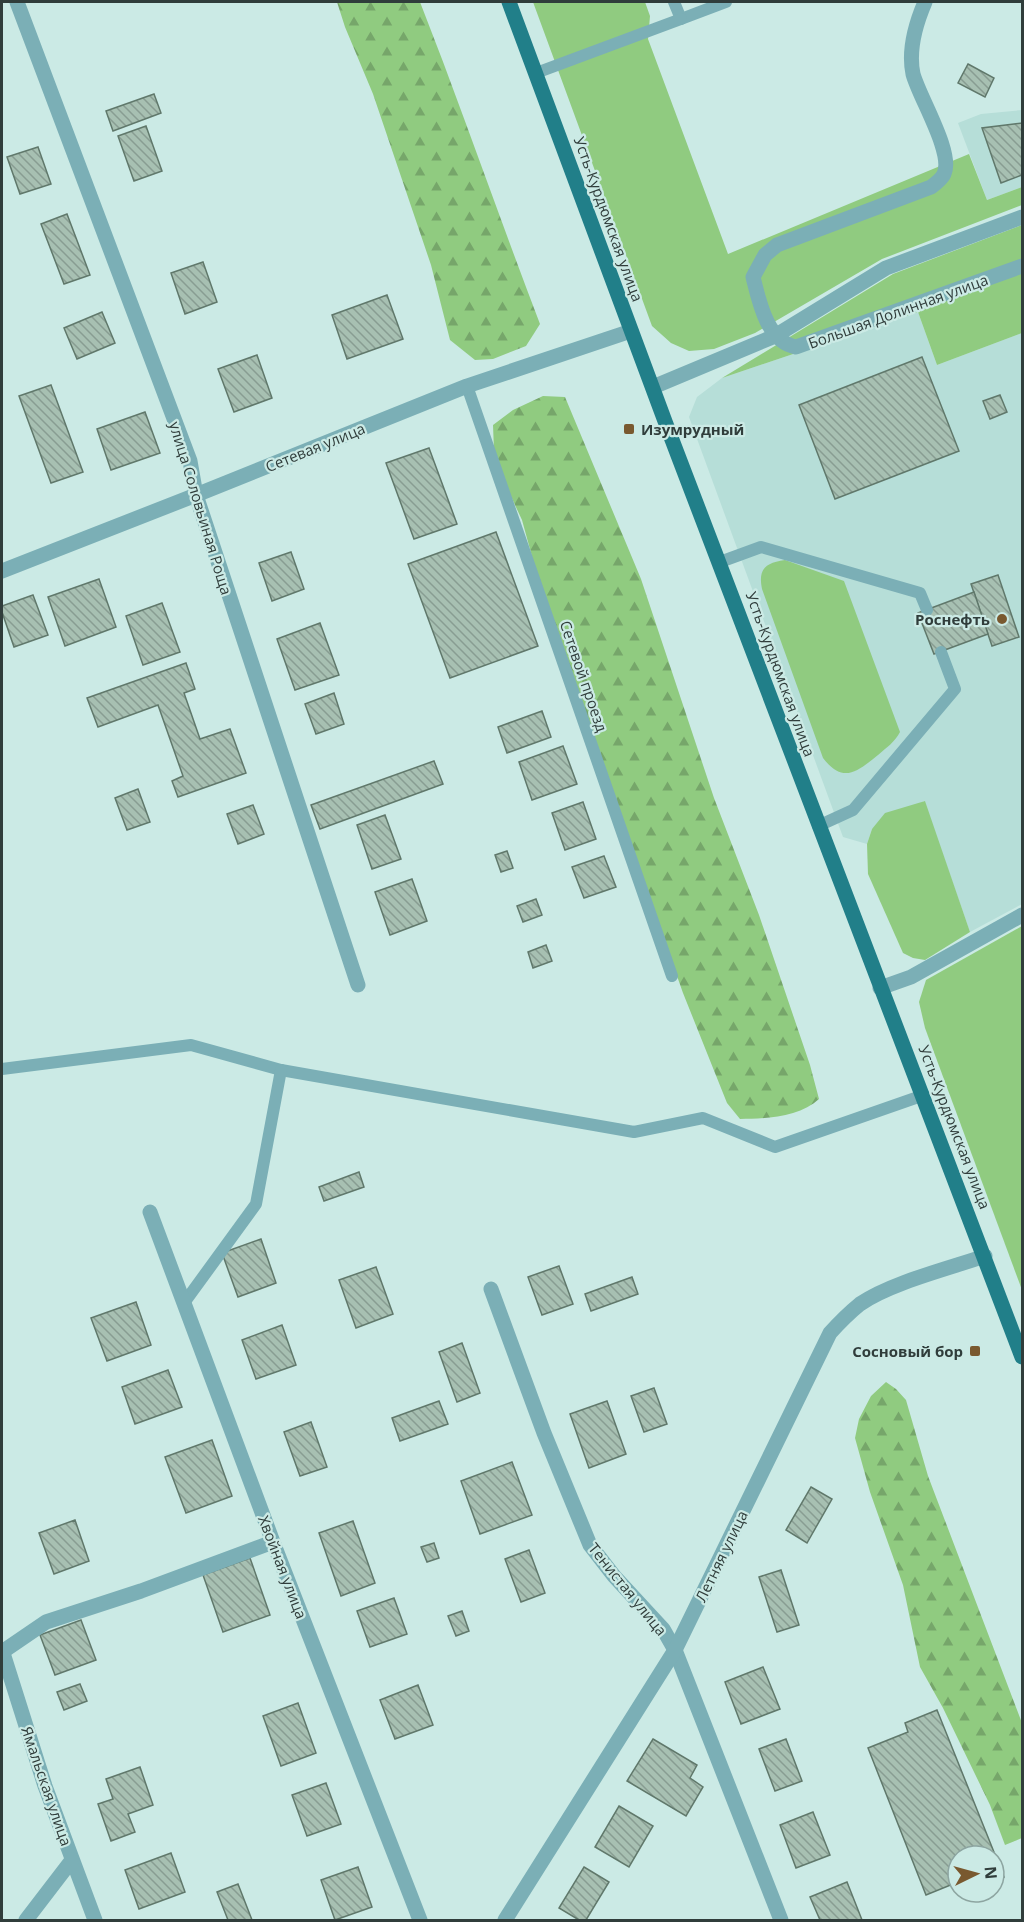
<svg xmlns="http://www.w3.org/2000/svg" width="1024" height="1922" font-family="'Open Sans',sans-serif">
<style>
.built{fill:#b6ded8}
.grass{fill:#90cb80}
.forest{fill:url(#forest-firs)}
.building{fill:url(#building-back-hatch);stroke:#60786b;stroke-width:1.5}
.lines{fill:none;stroke-linecap:round;stroke-linejoin:round}
.service{stroke:#7bafb6;stroke-width:12}
.minor{stroke:#7bafb6;stroke-width:15}
.tertiary{stroke:#7bafb6;stroke-width:15}
.primary{stroke:#217f89;stroke-width:15}
.poi-dot{fill:#79592f;stroke:#cbeae5;stroke-width:2}
.labels{text-anchor:middle;dominant-baseline:central;stroke-width:4.5;stroke-linejoin:round;paint-order:stroke}
.street-label{font-size:15px;fill:#303d3b;stroke:#cbeae5}
.poi-label{font-size:15px;font-weight:bold;fill:#303d3b;stroke:#cbeae5;text-anchor:end}
</style>
<defs>
<pattern id="forest-firs" width="22" height="20" patternUnits="userSpaceOnUse" patternTransform="scale(1.5)"><rect width="22" height="20" fill="#90cb80"/><path d="M5 1l3.5 6h-7zM16 11l3.5 6h-7z" fill="#76a66a"/></pattern>
<pattern id="building-back-hatch" width="6" height="6" patternUnits="userSpaceOnUse" patternTransform="scale(1.5)"><rect width="6" height="6" fill="#a7c0b2"/><path d="M-1 5l2 2M0 0l6 6M5-1l2 2" fill="none" stroke="#889d92"/></pattern>
</defs>
<rect width="100%" height="100%" fill="#cbeae5"/>
<g class="built">
<path d="M 1022,110 L 1022,187 L 987,200 L 958,123 L 981,114 Z"/>
<path d="M 918,312 L 937,365 L 1022,333 L 1022,904 L 970,932 L 924,801 L 872,829 L 867,844 L 843,837 L 689,417 L 697,397 L 722,378 Z"/>
</g>
<g class="grass">
<path d="M 533,2 L 645,2 L 650,16 L 648,39 L 728,254 L 969,154 L 987,200 L 1022,187 L 1022,205 L 882,259 L 755,333 L 714,349 L 689,351 L 671,343 L 652,326 Z"/>
<path d="M 1022,225 L 1022,333 L 937,365 L 918,312 L 722,378 L 893,274 Z"/>
<path d="M 785,560 L 844,581 L 900,732 C 895,742 886,748 878,755 C 857,772 843,784 823,758 L 762,589 C 758,569 765,563 785,560 Z"/>
<path d="M 925,801 L 970,932 L 925,960 L 913,958 L 903,953 L 868,874 L 867,844 L 872,829 L 885,813 Z"/>
<path d="M 1022,926 L 1022,1290 L 925,1028 L 919,1002 L 926,980 Z"/>
</g>
<g class="forest">
<path d="M 337,2 L 420,2 C 462,109 499,217 540,324 L 526,346 L 493,359 L 475,360 L 450,340 L 431,265 L 373,94 L 345,27 Z"/>
<path d="M 543,396 L 565,397 L 641,579 L 714,798 L 759,915 L 810,1065 L 819,1099 C 800,1117 765,1119 740,1119 L 727,1103 L 683,993 L 542,593 L 522,520 L 500,473 L 494,451 L 493,425 L 513,410 Z"/>
<path d="M 886,1382 L 896,1389 L 906,1400 L 928,1476 L 1022,1723 L 1022,1838 L 1005,1845 L 990,1805 L 943,1708 L 920,1667 L 903,1585 L 870,1492 L 855,1438 L 859,1419 L 871,1396 Z"/>
</g>
<g class="building">
<path d="M 968,64 L 994,78 L 985,97 L 958,83 Z"/>
<path d="M 154,94 L 161,113 L 113,131 L 106,111 Z"/>
<path d="M 1022,123 L 1022,175 L 1001,183 L 982,128 Z"/>
<path d="M 146,126 L 162,171 L 134,181 L 118,136 Z"/>
<path d="M 38,147 L 51,184 L 20,194 L 7,157 Z"/>
<path d="M 67,214 L 90,275 L 64,284 L 41,224 Z"/>
<path d="M 203,262 L 217,302 L 185,314 L 171,273 Z"/>
<path d="M 387,295 L 403,339 L 347,359 L 332,315 Z"/>
<path d="M 102,312 L 115,343 L 77,359 L 64,328 Z"/>
<path d="M 257,355 L 272,398 L 234,412 L 218,369 Z"/>
<path d="M 922,357 L 959,451 L 835,499 L 799,405 Z"/>
<path d="M 51,385 L 83,472 L 51,483 L 19,396 Z"/>
<path d="M 1000,395 L 1007,412 L 990,419 L 983,401 Z"/>
<path d="M 145,412 L 160,453 L 111,470 L 97,429 Z"/>
<path d="M 429,448 L 457,524 L 414,539 L 386,463 Z"/>
<path d="M 496,532 L 538,646 L 450,678 L 408,564 Z"/>
<path d="M 291,552 L 304,589 L 272,601 L 259,563 Z"/>
<path d="M 998,575 L 1019,637 L 992,646 L 971,584 Z"/>
<path d="M 99,579 L 116,627 L 65,646 L 48,597 Z"/>
<path d="M 974,592 L 988,634 L 934,654 L 918,613 Z"/>
<path d="M 33,595 L 48,635 L 14,647 L 2,612 L 2,606 Z"/>
<path d="M 162,603 L 180,652 L 143,665 L 126,616 Z"/>
<path d="M 320,623 L 339,675 L 295,690 L 277,639 Z"/>
<path d="M 186,663 L 195,689 L 184,693 L 200,739 L 230,729 L 246,773 L 178,797 L 172,781 L 183,776 L 158,705 L 98,727 L 87,698 Z"/>
<path d="M 334,693 L 344,724 L 316,734 L 305,704 Z"/>
<path d="M 542,711 L 551,737 L 507,753 L 498,727 Z"/>
<path d="M 563,746 L 577,784 L 532,800 L 519,762 Z"/>
<path d="M 434,761 L 443,784 L 320,829 L 311,805 Z"/>
<path d="M 138,789 L 150,822 L 127,830 L 115,798 Z"/>
<path d="M 583,802 L 596,839 L 565,850 L 552,813 Z"/>
<path d="M 253,805 L 264,834 L 238,844 L 227,814 Z"/>
<path d="M 385,815 L 401,859 L 372,869 L 357,825 Z"/>
<path d="M 507,851 L 513,868 L 501,872 L 495,855 Z"/>
<path d="M 604,856 L 616,887 L 584,898 L 572,867 Z"/>
<path d="M 412,879 L 427,921 L 390,935 L 375,892 Z"/>
<path d="M 536,899 L 542,915 L 523,922 L 517,906 Z"/>
<path d="M 546,945 L 552,961 L 533,968 L 528,952 Z"/>
<path d="M 359,1172 L 364,1187 L 324,1201 L 319,1187 Z"/>
<path d="M 261,1239 L 276,1283 L 238,1297 L 222,1253 Z"/>
<path d="M 559,1266 L 573,1304 L 542,1315 L 528,1277 Z"/>
<path d="M 376,1267 L 393,1314 L 356,1328 L 339,1280 Z"/>
<path d="M 632,1277 L 638,1294 L 591,1311 L 585,1294 Z"/>
<path d="M 136,1302 L 151,1345 L 107,1361 L 91,1318 Z"/>
<path d="M 282,1325 L 296,1365 L 256,1379 L 242,1340 Z"/>
<path d="M 462,1343 L 480,1393 L 457,1402 L 439,1352 Z"/>
<path d="M 168,1370 L 182,1407 L 135,1424 L 122,1387 Z"/>
<path d="M 654,1388 L 667,1424 L 644,1432 L 631,1396 Z"/>
<path d="M 439,1401 L 448,1424 L 400,1441 L 392,1418 Z"/>
<path d="M 607,1401 L 626,1454 L 589,1468 L 570,1414 Z"/>
<path d="M 311,1422 L 327,1467 L 300,1476 L 284,1432 Z"/>
<path d="M 212,1440 L 232,1496 L 186,1513 L 165,1457 Z"/>
<path d="M 512,1462 L 532,1515 L 480,1534 L 461,1481 Z"/>
<path d="M 811,1487 L 832,1499 L 807,1543 L 786,1530 Z"/>
<path d="M 75,1520 L 89,1561 L 54,1574 L 39,1533 Z"/>
<path d="M 353,1521 L 375,1583 L 341,1596 L 319,1533 Z"/>
<path d="M 434,1543 L 439,1558 L 427,1562 L 421,1547 Z"/>
<path d="M 529,1550 L 545,1593 L 521,1602 L 505,1559 Z"/>
<path d="M 250,1558 L 270,1615 L 223,1632 L 203,1575 Z"/>
<path d="M 781,1570 L 799,1625 L 777,1632 L 759,1577 Z"/>
<path d="M 394,1598 L 407,1634 L 370,1647 L 357,1611 Z"/>
<path d="M 462,1611 L 469,1631 L 456,1636 L 448,1616 Z"/>
<path d="M 81,1620 L 96,1660 L 55,1675 L 40,1635 Z"/>
<path d="M 763,1667 L 780,1709 L 741,1724 L 725,1682 Z"/>
<path d="M 80,1684 L 87,1701 L 64,1710 L 57,1692 Z"/>
<path d="M 418,1685 L 433,1725 L 395,1739 L 380,1700 Z"/>
<path d="M 298,1703 L 316,1753 L 281,1766 L 263,1716 Z"/>
<path d="M 937,1710 L 1004,1877 L 994,1881 L 994,1856 L 958,1856 L 958,1882 L 926,1895 L 868,1748 L 908,1732 L 905,1723 Z"/>
<path d="M 653,1739 L 697,1765 L 690,1778 L 703,1787 L 686,1816 L 627,1781 Z"/>
<path d="M 786,1739 L 802,1781 L 775,1791 L 759,1749 Z"/>
<path d="M 140,1767 L 153,1805 L 128,1814 L 135,1832 L 111,1841 L 98,1804 L 113,1799 L 106,1779 Z"/>
<path d="M 326,1783 L 341,1824 L 307,1836 L 292,1795 Z"/>
<path d="M 619,1806 L 653,1826 L 629,1867 L 595,1847 Z"/>
<path d="M 813,1812 L 830,1855 L 796,1868 L 780,1825 Z"/>
<path d="M 171,1853 L 185,1892 L 139,1909 L 125,1870 Z"/>
<path d="M 358,1867 L 372,1907 L 335,1920 L 321,1880 Z"/>
<path d="M 584,1867 L 609,1882 L 586,1920 L 579,1920 L 559,1908 Z"/>
<path d="M 847,1882 L 862,1920 L 820,1920 L 810,1897 Z"/>
<path d="M 238,1884 L 252,1920 L 228,1920 L 217,1892 Z"/>
</g>
<g class="lines">
<g class="service">
<path d="M 674,2 L 681,19 L 726,2"/>
<path d="M 536,73 L 681,19"/>
<path d="M 467,386 L 672,976"/>
<path d="M 720,562 L 761,547 L 920,593 L 927,610"/>
<path d="M 818,826 L 853,810 L 955,689 L 941,652"/>
<path d="M 2,1069 L 191,1045 L 281,1070 L 634,1132 L 703,1118 L 775,1147 L 924,1095"/>
<path d="M 184,1303 L 256,1204 L 281,1070"/>
</g>
<g class="minor">
<path d="M 17,2 L 190,461 L 196,495 L 358,985"/>
<path d="M 925,2 C 916,23 908,50 913,74 C 919,97 954,153 944,174 C 942,179 935,184 931,187 L 777,245 L 765,255 L 753,277 C 759,301 767,342 796,347 L 1022,266"/>
<path d="M 653,387 L 775,336 L 886,268 L 1022,217"/>
<path d="M 2,571 L 196,495 L 467,386 L 631,331"/>
<path d="M 880,988 L 911,977 L 1022,915"/>
<path d="M 150,1212 L 273,1542 L 420,1920"/>
<path d="M 491,1289 L 544,1433 L 590,1545 L 614,1576 L 663,1629 L 675,1650 L 781,1920"/>
<path d="M 2,1650 L 45,1786 L 95,1920"/>
<path d="M 2,1652 L 46,1622 L 141,1591 L 273,1542"/>
<path d="M 26,1920 L 72,1860"/>
</g>
<path class="tertiary" d="M 505,1920 L 675,1650 L 830,1333 C 839,1323 849,1313 860,1304 C 890,1283 950,1268 985,1256"/>
<path class="primary" d="M 509,2 L 666,424 L 1022,1357"/>
</g>
<g class="poi-dot">
<rect x="623" y="423" width="12" height="12" rx="3"/>
<circle cx="1002" cy="619" r="6"/>
<rect x="969" y="1345" width="12" height="12" rx="3"/>
</g>
<g class="labels">
<g class="street-label">
<text transform="translate(609 219) rotate(70)">Усть-Курдюмская улица</text>
<text transform="translate(898 311) rotate(-20)">Большая Долинная улица</text>
<text transform="translate(315 447) rotate(-22)">Сетевая улица</text>
<text transform="translate(201 508) rotate(73)">улица Соловьиная Роща</text>
<text transform="translate(781 674) rotate(70)">Усть-Курдюмская улица</text>
<text transform="translate(584 676) rotate(71)">Сетевой проезд</text>
<text transform="translate(955 1127) rotate(69)">Усть-Курдюмская улица</text>
<text transform="translate(721 1556) rotate(-64)">Летняя улица</text>
<text transform="translate(283 1567) rotate(69)">Хвойная улица</text>
<text transform="translate(628 1589) rotate(51)">Тенистая улица</text>
<text transform="translate(47 1786) rotate(71)">Ямальская улица</text>
</g>
<g class="poi-label">
<text x="641" y="429" text-anchor="start">Изумрудный</text>
<text x="990" y="619">Роснефть</text>
<text x="963" y="1351">Сосновый бор</text>
</g>
</g>
<rect width="1024" height="1922" fill="none" stroke="#303d3b" stroke-width="6"/>
<g transform="translate(976 1874) rotate(85)"><circle r="28" fill="#cbeae5" stroke="#8da5a1" stroke-width="1.5"/>
<path d="M0-4.5L10 22L0 15L-10 22Z" fill="#79592f"/>
<text y="-9" font-size="16" font-weight="bold" text-anchor="middle" fill="#303d3b">N</text>
</g>
</svg>
